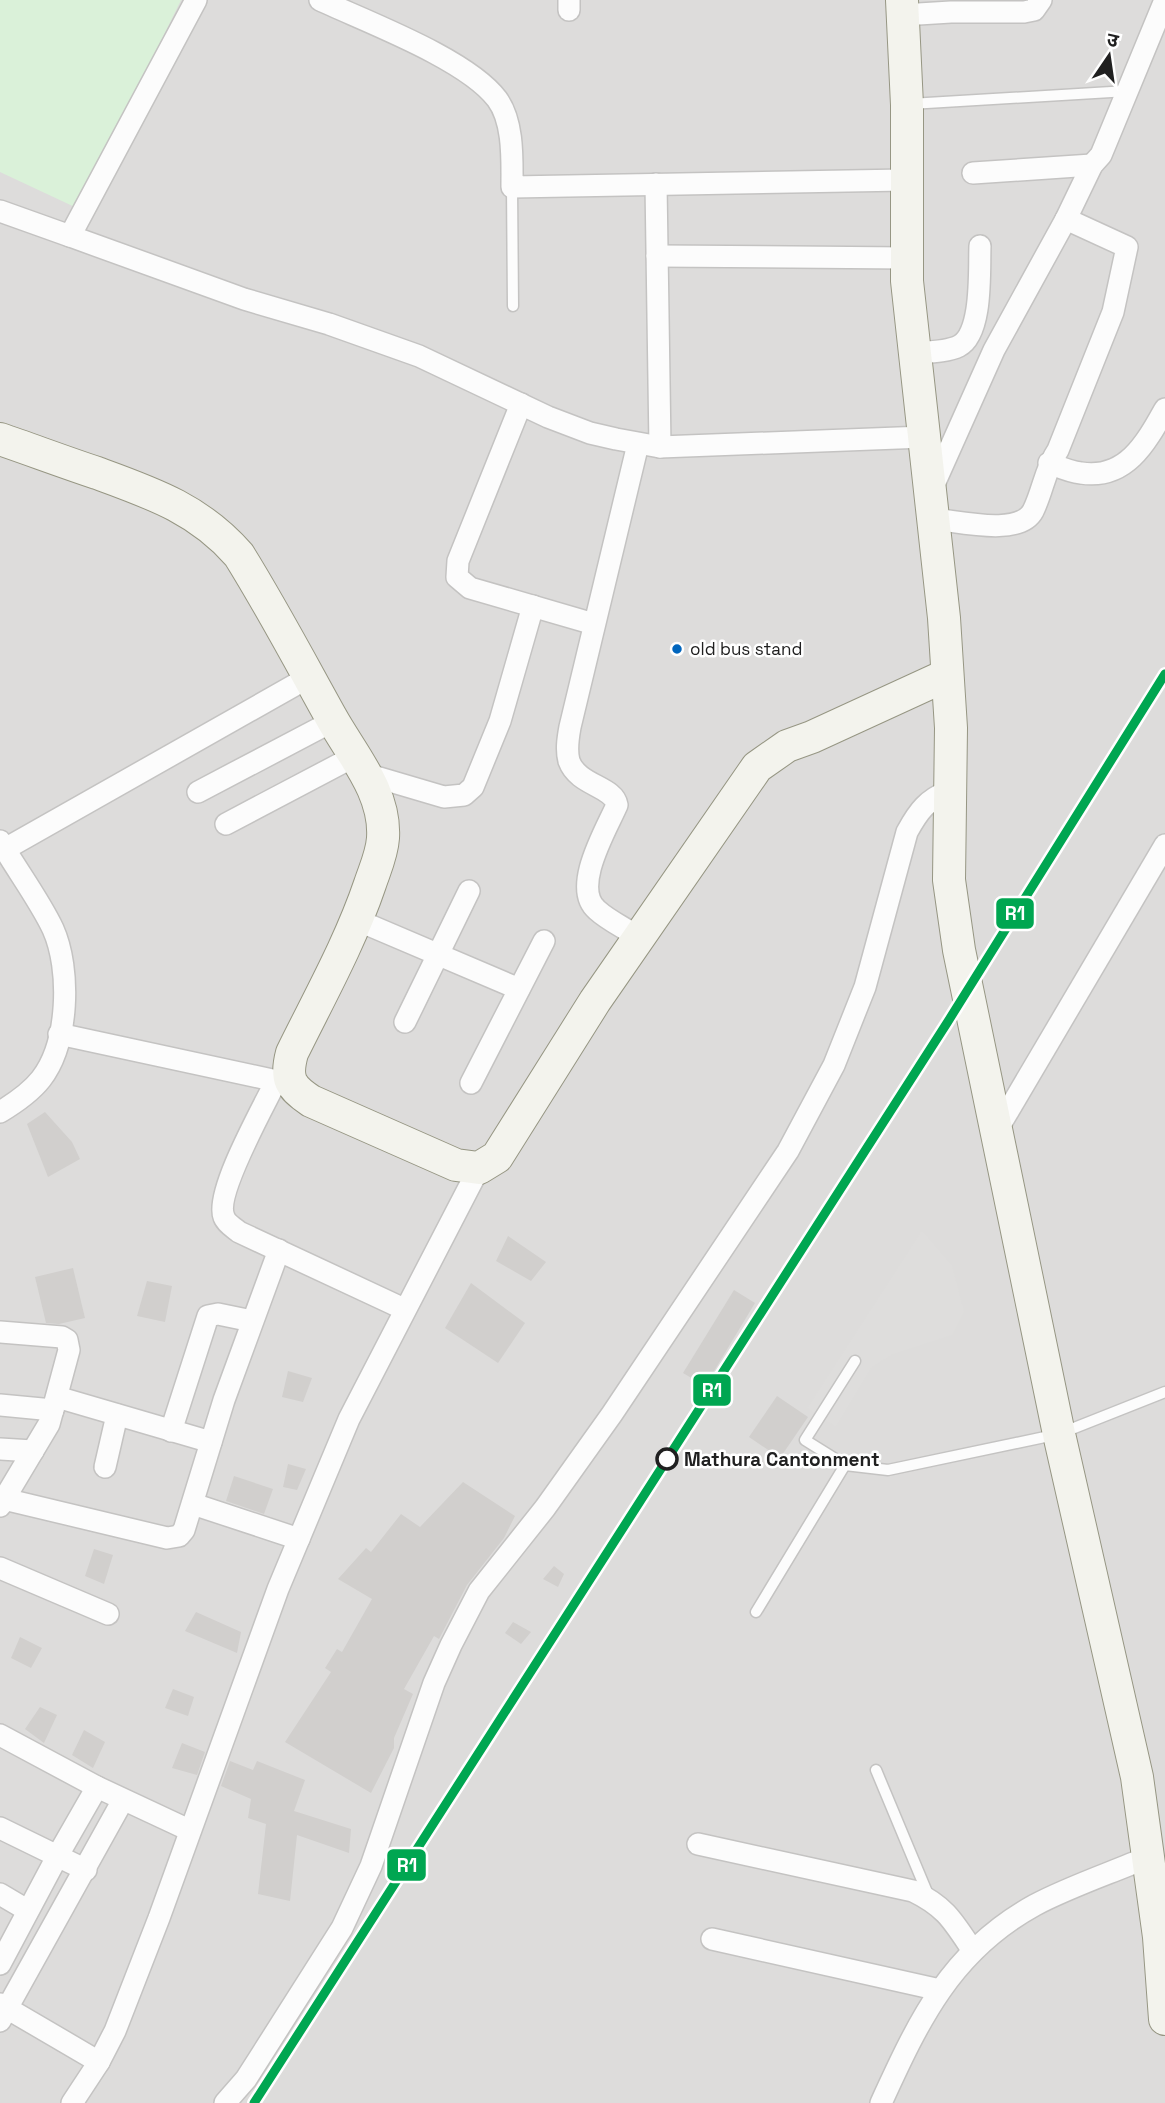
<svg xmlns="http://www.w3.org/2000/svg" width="1165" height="2103" font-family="'Space Grotesk','Noto Sans Devanagari',sans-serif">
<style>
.residential{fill:#dddcdb}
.park{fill:#daf1d9}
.parking{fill:#dedddc}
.building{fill:#d1cfcd}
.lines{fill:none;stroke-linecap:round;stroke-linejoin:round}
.lane-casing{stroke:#c4c3c2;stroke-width:13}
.street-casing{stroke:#c4c3c2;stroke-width:24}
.secondary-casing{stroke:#969683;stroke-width:34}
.lane{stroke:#fcfcfc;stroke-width:10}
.street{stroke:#fcfcfc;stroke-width:21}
.secondary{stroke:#f3f3ed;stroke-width:32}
.rail-1-casing{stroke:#fff;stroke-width:14}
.rail-1{stroke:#00a651;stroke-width:9}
.bus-dot{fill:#0065bd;stroke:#fff;stroke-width:2.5}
.stop-dot{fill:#fff;stroke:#202020;stroke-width:3.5}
.labels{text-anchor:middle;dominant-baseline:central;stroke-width:5;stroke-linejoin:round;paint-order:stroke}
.bus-label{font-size:17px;fill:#202020;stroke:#fff;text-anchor:start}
.stop-label{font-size:19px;font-weight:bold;fill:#202020;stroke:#fff;text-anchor:start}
.line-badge{stroke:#fff;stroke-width:2.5}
.badge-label{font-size:19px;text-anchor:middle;font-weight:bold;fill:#fff}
</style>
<rect width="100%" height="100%" fill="#eeecea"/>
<rect class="residential" x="0" y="0" width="1165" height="2103"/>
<path class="park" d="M 0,0 L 181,0 L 79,209 L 0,172 Z"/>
<path class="parking" d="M 922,1230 L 952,1265 L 964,1311 L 952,1335 L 893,1354 L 872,1367 L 836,1427 L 807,1408 Z"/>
<g class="building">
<path d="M 45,1112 L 72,1142 L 80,1159 L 48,1177 L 27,1124 Z"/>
<path d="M 508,1236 L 546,1262 L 531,1281 L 496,1261 Z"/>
<path d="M 73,1268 L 85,1318 L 59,1324 L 46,1323 L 35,1277 Z"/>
<path d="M 147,1281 L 172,1286 L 165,1322 L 137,1316 Z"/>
<path d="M 471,1283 L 525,1323 L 498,1363 L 445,1328 Z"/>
<path d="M 734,1290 L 755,1303 L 705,1386 L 683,1373 Z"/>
<path d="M 288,1371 L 312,1378 L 303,1402 L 282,1397 Z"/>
<path d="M 777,1396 L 808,1417 L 780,1458 L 749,1437 Z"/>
<path d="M 288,1464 L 306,1469 L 297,1490 L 283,1487 Z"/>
<path d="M 234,1476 L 273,1489 L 264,1514 L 226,1501 Z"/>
<path d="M 463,1482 L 515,1516 L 504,1538 L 467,1585 L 439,1639 L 434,1636 L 404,1689 L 413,1694 L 394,1738 L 394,1748 L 371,1793 L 285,1742 L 331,1672 L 325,1668 L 337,1649 L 342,1652 L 372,1599 L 338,1579 L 366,1548 L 371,1552 L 401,1514 L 420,1527 Z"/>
<path d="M 94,1549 L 113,1555 L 104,1584 L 85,1576 Z"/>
<path d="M 554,1566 L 564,1574 L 558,1587 L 543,1579 Z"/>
<path d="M 196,1612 L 241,1632 L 237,1653 L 185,1631 Z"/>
<path d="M 513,1622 L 531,1632 L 521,1644 L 505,1633 Z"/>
<path d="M 20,1637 L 42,1648 L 31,1668 L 11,1658 Z"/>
<path d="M 173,1689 L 194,1697 L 188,1716 L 165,1708 Z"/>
<path d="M 40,1707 L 57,1715 L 44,1743 L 25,1729 Z"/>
<path d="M 84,1730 L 105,1742 L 93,1768 L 72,1755 Z"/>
<path d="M 182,1743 L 205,1752 L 197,1775 L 172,1768 Z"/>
<path d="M 230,1761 L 253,1770 L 257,1761 L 305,1780 L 294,1811 L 351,1829 L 349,1853 L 297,1835 L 290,1901 L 258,1894 L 266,1824 L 248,1818 L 251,1799 L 221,1786 Z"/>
</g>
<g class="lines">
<defs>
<g id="lane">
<path d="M 910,104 L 1128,91"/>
<path d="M 512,187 L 513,306"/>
<path d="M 855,1361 L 805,1440 L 845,1465 L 888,1470 L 1059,1434 L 1165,1392"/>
<path d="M 756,1612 L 845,1465"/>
<path d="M 876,1770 L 929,1897"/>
</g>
<g id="street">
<path d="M 320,0 C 367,22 467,59 497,99 C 514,122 512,160 512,187 L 905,180"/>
<path d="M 569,10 L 569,0"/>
<path d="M 902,15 L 951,12 L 1024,12 L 1034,10 L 1041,0"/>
<path d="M 973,173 L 1092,165"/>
<path d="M 656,184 L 660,447"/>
<path d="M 0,211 L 70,236 L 196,0"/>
<path d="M 70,236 L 244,299 L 329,324 L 419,356 L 548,417 L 590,433 L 616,439 L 660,447 L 924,437"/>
<path d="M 657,256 L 907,258"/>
<path d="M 915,353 C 929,352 947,352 959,346 C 983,333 979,270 980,246"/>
<path d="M 521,404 L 458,561 L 457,577 L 470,588 L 594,624"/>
<path d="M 638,444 L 570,727 C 568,738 566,750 569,761 C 578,786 614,786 617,805 C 606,830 571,888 597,910 C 609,921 625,928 638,937"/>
<path d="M 1049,463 C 1059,467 1070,472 1081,473 C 1126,480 1146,443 1165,409"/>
<path d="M 931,491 L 994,350 L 1066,219 L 1092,165 L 1101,155 L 1165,0"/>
<path d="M 933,519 C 958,521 1019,537 1033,511 C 1043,491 1045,469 1058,450 L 1113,312 L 1127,247 L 1066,219"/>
<path d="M 366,774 L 444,797 L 464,795 L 473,787 L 500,721 L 533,606"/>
<path d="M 198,792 L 333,721"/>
<path d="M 226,824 L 355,756"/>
<path d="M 0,841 C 16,869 40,901 53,929 C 71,969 69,1043 41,1079 C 30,1093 15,1103 0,1112"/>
<path d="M 5,849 L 309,677"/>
<path d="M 357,920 L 519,989"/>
<path d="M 405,1022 L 469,891"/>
<path d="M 59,1034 L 286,1083"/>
<path d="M 276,1081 C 264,1106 214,1194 224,1217 C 226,1223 234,1228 239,1232 L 404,1309"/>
<path d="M 471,1083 L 544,941"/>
<path d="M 997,1130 L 1165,845"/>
<path d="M 0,1332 L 62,1337 L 67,1340 L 69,1350 L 49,1424 L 0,1506"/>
<path d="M 57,1397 L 211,1442"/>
<path d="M 0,1405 L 53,1410"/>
<path d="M 171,1431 L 208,1316 L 218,1314 L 252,1321"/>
<path d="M 0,1449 L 33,1451"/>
<path d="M 105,1467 L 117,1415"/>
<path d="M 4,1499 L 167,1538 L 179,1536 L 184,1530 L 224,1400 L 279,1250"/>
<path d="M 193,1504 L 299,1539"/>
<path d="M 0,1568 L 108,1614"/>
<path d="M 0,1735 L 97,1787 L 189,1830"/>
<path d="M 0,1828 L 86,1870"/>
<path d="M 698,1844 L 913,1891 C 946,1907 953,1921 973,1951"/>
<path d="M 0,1894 L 27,1910"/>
<path d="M 712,1939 L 940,1990"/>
<path d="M 0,1964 L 58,1855 L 97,1787"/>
<path d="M 0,2004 L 99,2062"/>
<path d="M 0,2021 L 123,1800"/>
<path d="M 72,2103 L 99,2062 L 115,2031 L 159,1918 L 278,1589 L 349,1419 L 479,1168"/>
<path d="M 225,2103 L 246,2079 L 342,1928 L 371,1866 L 434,1683 L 451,1645 L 479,1591 L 545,1508 L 612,1414 L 788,1151 L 834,1065 L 865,987 L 907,832 C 919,810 927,800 950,790"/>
<path d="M 881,2103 C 919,2020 951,1951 1035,1905 C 1071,1886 1111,1873 1148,1857"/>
</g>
<g id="secondary">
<path d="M 902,0 L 907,105 L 907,281 L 944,618 L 951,728 L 949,880 L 959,950 L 1059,1434 L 1137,1777 L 1159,1937 L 1165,2019"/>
<path d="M 0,439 C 32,450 64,462 97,473 C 152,493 199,509 239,555 C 272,608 301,663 331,717 C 352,755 386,792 383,838 C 382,854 375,869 370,884 C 350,943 319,998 292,1053 C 285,1079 290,1087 311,1101 L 456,1165 L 479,1168 L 497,1157 L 595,1001 L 757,767 L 787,746 L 812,737 L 947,675"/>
</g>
</defs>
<use href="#lane" class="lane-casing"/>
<use href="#street" class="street-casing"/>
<use href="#secondary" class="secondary-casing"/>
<use href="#lane" class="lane"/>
<use href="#street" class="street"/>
<use href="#secondary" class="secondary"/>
<defs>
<path id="rail-1" d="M 254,2103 L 947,1023 L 1165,674"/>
</defs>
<use href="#rail-1" class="rail-1-casing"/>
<use href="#rail-1" class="rail-1"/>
</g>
<circle class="bus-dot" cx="677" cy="649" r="6"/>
<circle class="stop-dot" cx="667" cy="1459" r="10"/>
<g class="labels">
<g class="bus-label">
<text x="690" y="649">old bus stand</text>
</g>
<g class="stop-label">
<text x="684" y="1459">Mathura Cantonment</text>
</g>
</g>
<g class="line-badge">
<rect x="995" y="897" width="40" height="33" rx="7" fill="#00a651"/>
<rect x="692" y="1373" width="40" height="34" rx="7" fill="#00a651"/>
<rect x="386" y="1848" width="41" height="34" rx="7" fill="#00a651"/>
</g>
<g class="badge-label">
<text x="1015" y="920">R1</text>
<text x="712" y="1397">R1</text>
<text x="407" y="1872">R1</text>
</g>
<g transform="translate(1109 56) rotate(13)" stroke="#ffffff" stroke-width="5" paint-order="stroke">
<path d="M0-5L12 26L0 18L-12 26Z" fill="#202020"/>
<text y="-10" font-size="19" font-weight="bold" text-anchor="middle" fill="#202020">उ</text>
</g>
</svg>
